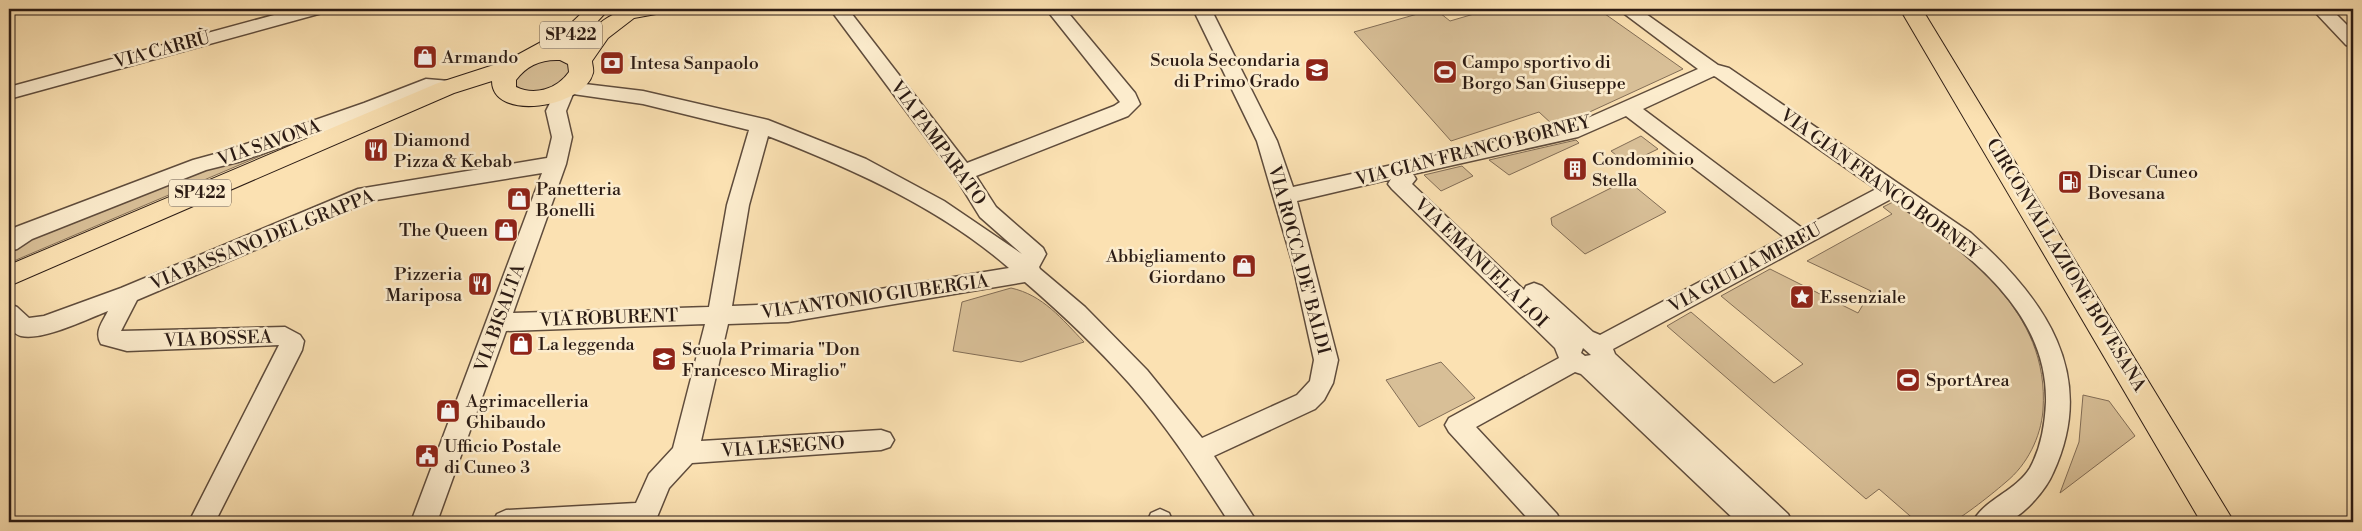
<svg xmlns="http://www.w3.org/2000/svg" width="2362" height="531" font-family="'Libre Bodoni',serif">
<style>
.green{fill:#d8bf97;stroke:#826d56}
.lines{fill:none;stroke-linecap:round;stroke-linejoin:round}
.minor-casing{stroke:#5f4c3c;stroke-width:3}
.major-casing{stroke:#2b1b14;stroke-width:2}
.minor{fill:#fceccd;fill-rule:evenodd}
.major{fill:#fbe1b2;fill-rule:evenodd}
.labels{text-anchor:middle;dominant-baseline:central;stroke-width:5;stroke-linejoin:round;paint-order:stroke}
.shield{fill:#fceccd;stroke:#6a5a4c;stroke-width:1}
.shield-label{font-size:16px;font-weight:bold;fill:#2b1b14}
.street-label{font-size:18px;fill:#2b1b14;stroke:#fceccd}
.poi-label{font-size:18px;fill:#2b1b14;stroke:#fceccd;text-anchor:start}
</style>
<rect width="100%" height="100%" fill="#fbe1b2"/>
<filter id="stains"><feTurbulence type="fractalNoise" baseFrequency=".004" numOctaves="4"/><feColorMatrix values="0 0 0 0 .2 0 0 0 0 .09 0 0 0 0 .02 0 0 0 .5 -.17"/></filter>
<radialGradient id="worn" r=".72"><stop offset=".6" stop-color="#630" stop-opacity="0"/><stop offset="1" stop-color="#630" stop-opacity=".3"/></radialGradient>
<g class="green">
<path d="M 1435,9 L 1450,21 L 1491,9 L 1598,9 L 1683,69 L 1570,121 L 1553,125 L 1539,112 L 1451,141 L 1354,32 Z"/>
<path d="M 560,58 L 570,64 L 570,75 C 556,87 530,101 515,84 L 515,74 L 526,64 Z"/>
<path d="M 1641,136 L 1658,149 L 1627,164 L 1611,151 Z"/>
<path d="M 1576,140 L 1579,143 L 1509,175 L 1489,160 Z"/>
<path d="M 291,143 L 9,263 L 9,247 L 23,239 L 197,171 Z"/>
<path d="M 1462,166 L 1473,176 L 1441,191 L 1424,175 Z"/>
<path d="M 1621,183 L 1633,185 L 1666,212 L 1585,254 L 1552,225 L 1551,218 Z"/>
<path d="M 1895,201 C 1965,253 2050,310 2043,410 C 2041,437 2027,465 2006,482 C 1997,490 1960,520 1951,522 C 1941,524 1927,522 1917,522 L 1879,489 L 1866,499 L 1667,326 L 1691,312 L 1774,383 L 1803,364 L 1721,296 L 1770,269 L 1858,313 L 1871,291 L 1807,261 L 1892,214 L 1883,207 Z"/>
<path d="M 1011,288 C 1043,295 1062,319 1084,342 L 1021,362 L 953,351 L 962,302 Z"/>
<path d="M 1441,362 L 1475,398 L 1419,427 L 1386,380 Z"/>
<path d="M 2083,395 L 2109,401 L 2135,436 L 2060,493 L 2079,442 Z"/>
</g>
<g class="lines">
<defs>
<g id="minor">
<path d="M 296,9 L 325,9 L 322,13 L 9,99 L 9,87 Z"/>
<path d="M 830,9 L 848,9 L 967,163 L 1114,106 L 1120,102 L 1046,9 L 1065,9 L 1135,93 L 1140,104 L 1128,116 L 976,176 L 996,207 L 1043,248 L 1046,254 L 1039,267 L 1040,269 L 1085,307 L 1147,370 L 1202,438 L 1297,395 L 1310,381 L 1314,360 L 1292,261 L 1257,141 L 1193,9 L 1211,9 L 1277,141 L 1293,187 L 1572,125 L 1698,69 L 1618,9 L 1639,9 L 1718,65 L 1729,68 L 1971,233 C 2044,298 2099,374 2053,473 C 2046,490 2024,515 2007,522 C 1998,525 1982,522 1973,522 C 1982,501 2016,491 2030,468 C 2041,448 2045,425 2046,402 C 2048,307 1960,248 1891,199 L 1613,349 L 1615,354 L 1788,514 L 1792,522 L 1737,522 L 1581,374 L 1575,372 L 1476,427 L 1557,514 L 1561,522 L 1531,522 L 1449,432 L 1445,425 L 1449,418 L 1559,358 L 1555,348 L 1392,189 L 1388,184 L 1391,179 L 1297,201 L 1338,360 L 1333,383 L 1324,400 L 1315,409 L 1214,456 L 1257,522 L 1229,522 C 1198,474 1167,426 1129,383 C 1097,347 1062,314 1025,282 L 788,322 L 728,324 L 701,441 L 881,430 L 890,433 L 894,440 L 890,447 L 881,450 L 692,463 L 669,488 L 655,522 L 493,522 L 497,514 L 506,510 L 636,503 L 649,474 L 673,448 L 705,324 L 506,331 L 437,522 L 411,522 L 542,173 L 370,201 L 137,300 L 121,331 L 285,327 L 300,335 L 304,341 L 302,350 L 215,522 L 189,522 L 279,345 L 127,351 L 101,344 C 94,332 102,323 108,311 C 87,319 43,341 21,336 C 16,335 13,331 9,327 L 9,304 L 17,307 L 29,318 L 44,316 L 121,288 L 358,189 L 547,158 L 552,137 L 546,111 L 559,85 L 568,82 L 643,91 L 768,120 L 866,159 L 944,201 L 1022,254 L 980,217 L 956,178 ZM 1714,76 L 1716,77 L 1876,189 L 1802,228 L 1643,109 ZM 573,94 L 643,104 L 749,130 L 727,205 L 709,307 L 513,313 L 566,164 L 572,137 L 566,111 ZM 1626,116 L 1784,237 L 1600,335 L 1593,332 L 1542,286 L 1534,283 L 1526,286 L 1524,290 L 1412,184 L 1416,179 L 1413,174 L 1578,137 ZM 768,136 C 853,169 940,208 1009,268 L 788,304 L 732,306 L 749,205 ZM 1583,348 L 1591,355 L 1585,356 L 1581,353 Z"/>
<path d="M 2312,9 L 2331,9 L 2353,31 L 2353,47 L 2346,45 Z"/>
<path d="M 426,79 L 450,81 L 456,88 L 453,92 L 446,94 L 429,91 L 378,113 L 238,162 L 206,170 L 32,239 L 17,249 L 9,251 L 9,232 L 16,227 L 193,160 L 226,151 L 364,103 Z"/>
<path d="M 1160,509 L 1169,513 L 1173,522 L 1147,522 L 1151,513 Z"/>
</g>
<g id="major">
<path d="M 586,9 L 609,9 L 581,39 L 567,47 L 577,49 C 601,16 618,6 659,9 L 656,14 L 634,18 L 608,38 L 592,61 C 592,64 594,70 593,73 C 584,108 492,122 492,81 L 454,93 L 9,286 L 9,265 L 438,83 L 506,61 L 565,29 ZM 560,60 L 568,64 L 569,72 C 557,89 535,96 516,87 L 516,80 C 527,65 542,59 560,60 Z"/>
<path d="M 1900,9 L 1922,9 L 2234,522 L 2201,522 Z"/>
</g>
</defs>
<use href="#minor" class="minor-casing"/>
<use href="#major" class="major-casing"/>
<use href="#minor" class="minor"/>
<use href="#major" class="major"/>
</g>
<defs>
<symbol id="shop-square" viewBox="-11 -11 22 22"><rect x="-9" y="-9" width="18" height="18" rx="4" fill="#8f2418" stroke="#fceccd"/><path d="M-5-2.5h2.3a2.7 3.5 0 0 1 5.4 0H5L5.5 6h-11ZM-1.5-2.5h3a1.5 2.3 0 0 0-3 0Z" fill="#fff"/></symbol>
<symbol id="bank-square" viewBox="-11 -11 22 22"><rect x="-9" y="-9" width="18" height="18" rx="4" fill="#8f2418" stroke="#fceccd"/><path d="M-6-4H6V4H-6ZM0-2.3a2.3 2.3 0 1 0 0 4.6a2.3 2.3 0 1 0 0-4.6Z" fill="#fff"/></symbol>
<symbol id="school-square" viewBox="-11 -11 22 22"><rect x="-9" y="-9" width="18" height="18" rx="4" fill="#8f2418" stroke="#fceccd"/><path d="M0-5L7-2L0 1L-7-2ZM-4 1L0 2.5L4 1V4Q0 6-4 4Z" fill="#fff"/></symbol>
<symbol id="stadium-square" viewBox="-11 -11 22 22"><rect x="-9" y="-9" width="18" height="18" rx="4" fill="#8f2418" stroke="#fceccd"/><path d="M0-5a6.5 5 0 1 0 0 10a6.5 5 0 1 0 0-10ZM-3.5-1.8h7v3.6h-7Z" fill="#fff"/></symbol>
<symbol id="restaurant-square" viewBox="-11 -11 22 22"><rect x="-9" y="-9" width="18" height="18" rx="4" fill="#8f2418" stroke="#fceccd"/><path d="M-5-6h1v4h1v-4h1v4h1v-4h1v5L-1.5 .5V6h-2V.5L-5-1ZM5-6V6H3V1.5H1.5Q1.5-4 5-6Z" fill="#fff"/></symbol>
<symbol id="building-square" viewBox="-11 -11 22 22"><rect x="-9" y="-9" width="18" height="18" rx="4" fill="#8f2418" stroke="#fceccd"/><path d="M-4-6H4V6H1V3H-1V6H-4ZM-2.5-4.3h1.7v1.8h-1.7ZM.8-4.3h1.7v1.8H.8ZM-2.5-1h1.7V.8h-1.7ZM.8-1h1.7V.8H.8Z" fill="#fff"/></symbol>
<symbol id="fuel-square" viewBox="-11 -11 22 22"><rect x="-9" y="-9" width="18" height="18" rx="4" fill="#8f2418" stroke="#fceccd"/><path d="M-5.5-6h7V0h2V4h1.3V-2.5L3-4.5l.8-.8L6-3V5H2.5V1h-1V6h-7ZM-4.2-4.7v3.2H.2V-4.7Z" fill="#fff"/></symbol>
<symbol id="sight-square" viewBox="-11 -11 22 22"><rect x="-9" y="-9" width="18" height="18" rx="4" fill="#8f2418" stroke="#fceccd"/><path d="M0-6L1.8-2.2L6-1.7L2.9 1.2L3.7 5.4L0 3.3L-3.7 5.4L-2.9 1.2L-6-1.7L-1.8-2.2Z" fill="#fff"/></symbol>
<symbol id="civic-square" viewBox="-11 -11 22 22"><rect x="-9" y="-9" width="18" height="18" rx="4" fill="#8f2418" stroke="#fceccd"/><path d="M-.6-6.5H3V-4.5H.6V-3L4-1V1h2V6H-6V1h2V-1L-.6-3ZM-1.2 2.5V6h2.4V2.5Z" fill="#fff"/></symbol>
</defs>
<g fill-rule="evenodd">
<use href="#shop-square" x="411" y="43" width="28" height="28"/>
<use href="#bank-square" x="598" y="49" width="28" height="28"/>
<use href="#school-square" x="1303" y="56" width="28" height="28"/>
<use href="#stadium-square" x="1431" y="58" width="28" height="28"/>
<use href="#restaurant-square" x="362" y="136" width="28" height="28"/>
<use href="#building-square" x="1561" y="155" width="28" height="28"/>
<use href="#fuel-square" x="2056" y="168" width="28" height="28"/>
<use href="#shop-square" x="505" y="185" width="28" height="28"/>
<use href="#shop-square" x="492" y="216" width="28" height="28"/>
<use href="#shop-square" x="1230" y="252" width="28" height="28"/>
<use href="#restaurant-square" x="466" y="270" width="28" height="28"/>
<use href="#sight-square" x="1788" y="283" width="28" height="28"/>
<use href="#shop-square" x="507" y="330" width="28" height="28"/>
<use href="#school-square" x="650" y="345" width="28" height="28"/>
<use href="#stadium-square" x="1894" y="366" width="28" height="28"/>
<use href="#shop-square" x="434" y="397" width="28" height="28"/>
<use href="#civic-square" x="413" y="442" width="28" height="28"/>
</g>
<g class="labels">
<g class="shield">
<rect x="540" y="21.5" width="62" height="27" rx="4"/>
<rect x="169" y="179.5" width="62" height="27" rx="4"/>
</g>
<g class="shield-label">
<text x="571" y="35">SP422</text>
<text x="200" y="193">SP422</text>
</g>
<g class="street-label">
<text transform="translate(162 50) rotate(-15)">VIA CARRÙ</text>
<text transform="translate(269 143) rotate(-19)">VIA SAVONA</text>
<text transform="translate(938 143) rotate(54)">VIA PAMPARATO</text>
<text transform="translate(1473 151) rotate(-14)">VIA GIAN FRANCO BORNEY</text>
<text transform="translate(1880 184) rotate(36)">VIA GIAN FRANCO BORNEY</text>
<text transform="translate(262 240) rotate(-22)">VIA BASSANO DEL GRAPPA</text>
<text transform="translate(1299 260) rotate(75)">VIA ROCCA DE' BALDI</text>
<text transform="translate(1481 263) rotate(44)">VIA EMANUELA LOI</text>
<text transform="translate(2066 265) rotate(59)">CIRCONVALLAZIONE BOVESANA</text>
<text transform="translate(1745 268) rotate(-28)">VIA GIULIA MEREU</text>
<text transform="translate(875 297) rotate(-8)">VIA ANTONIO GIUBERGIA</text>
<text transform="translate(500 318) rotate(-70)">VIA BISALTA</text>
<text transform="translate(609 318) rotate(-2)">VIA ROBURENT</text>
<text transform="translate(218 339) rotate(-2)">VIA BOSSEA</text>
<text transform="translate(783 447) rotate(-4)">VIA LESEGNO</text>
</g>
<g class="poi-label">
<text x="442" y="57">Armando</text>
<text x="1300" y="60" text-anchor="end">Scuola Secondaria<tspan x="1300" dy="21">di Primo Grado</tspan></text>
<text x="1462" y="62">Campo sportivo di<tspan x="1462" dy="21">Borgo San Giuseppe</tspan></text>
<text x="630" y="63">Intesa Sanpaolo</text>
<text x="394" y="140">Diamond<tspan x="394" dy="21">Pizza &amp; Kebab</tspan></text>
<text x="1592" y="159">Condominio<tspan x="1592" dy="21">Stella</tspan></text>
<text x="2088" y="172">Discar Cuneo<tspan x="2088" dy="21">Bovesana</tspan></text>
<text x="536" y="189">Panetteria<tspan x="536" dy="21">Bonelli</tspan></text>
<text x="488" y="230" text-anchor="end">The Queen</text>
<text x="1226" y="256" text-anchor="end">Abbigliamento<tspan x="1226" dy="21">Giordano</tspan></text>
<text x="462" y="274" text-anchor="end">Pizzeria<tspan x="462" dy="21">Mariposa</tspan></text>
<text x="1820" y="297">Essenziale</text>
<text x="538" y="344">La leggenda</text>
<text x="682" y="349">Scuola Primaria "Don<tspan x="682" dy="21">Francesco Miraglio"</tspan></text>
<text x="1926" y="380">SportArea</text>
<text x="466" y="401">Agrimacelleria<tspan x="466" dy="21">Ghibaudo</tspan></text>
<text x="444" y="446">Ufficio Postale<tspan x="444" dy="21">di Cuneo 3</tspan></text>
</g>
</g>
<rect width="2362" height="531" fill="none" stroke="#fbe1b2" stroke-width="30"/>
<rect x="10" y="10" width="2342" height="511" fill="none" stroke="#2b1b14" stroke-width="2.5"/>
<rect x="15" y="15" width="2332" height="501" fill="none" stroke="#2b1b14"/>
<rect width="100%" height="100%" filter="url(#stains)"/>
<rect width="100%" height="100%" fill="url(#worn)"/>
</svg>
